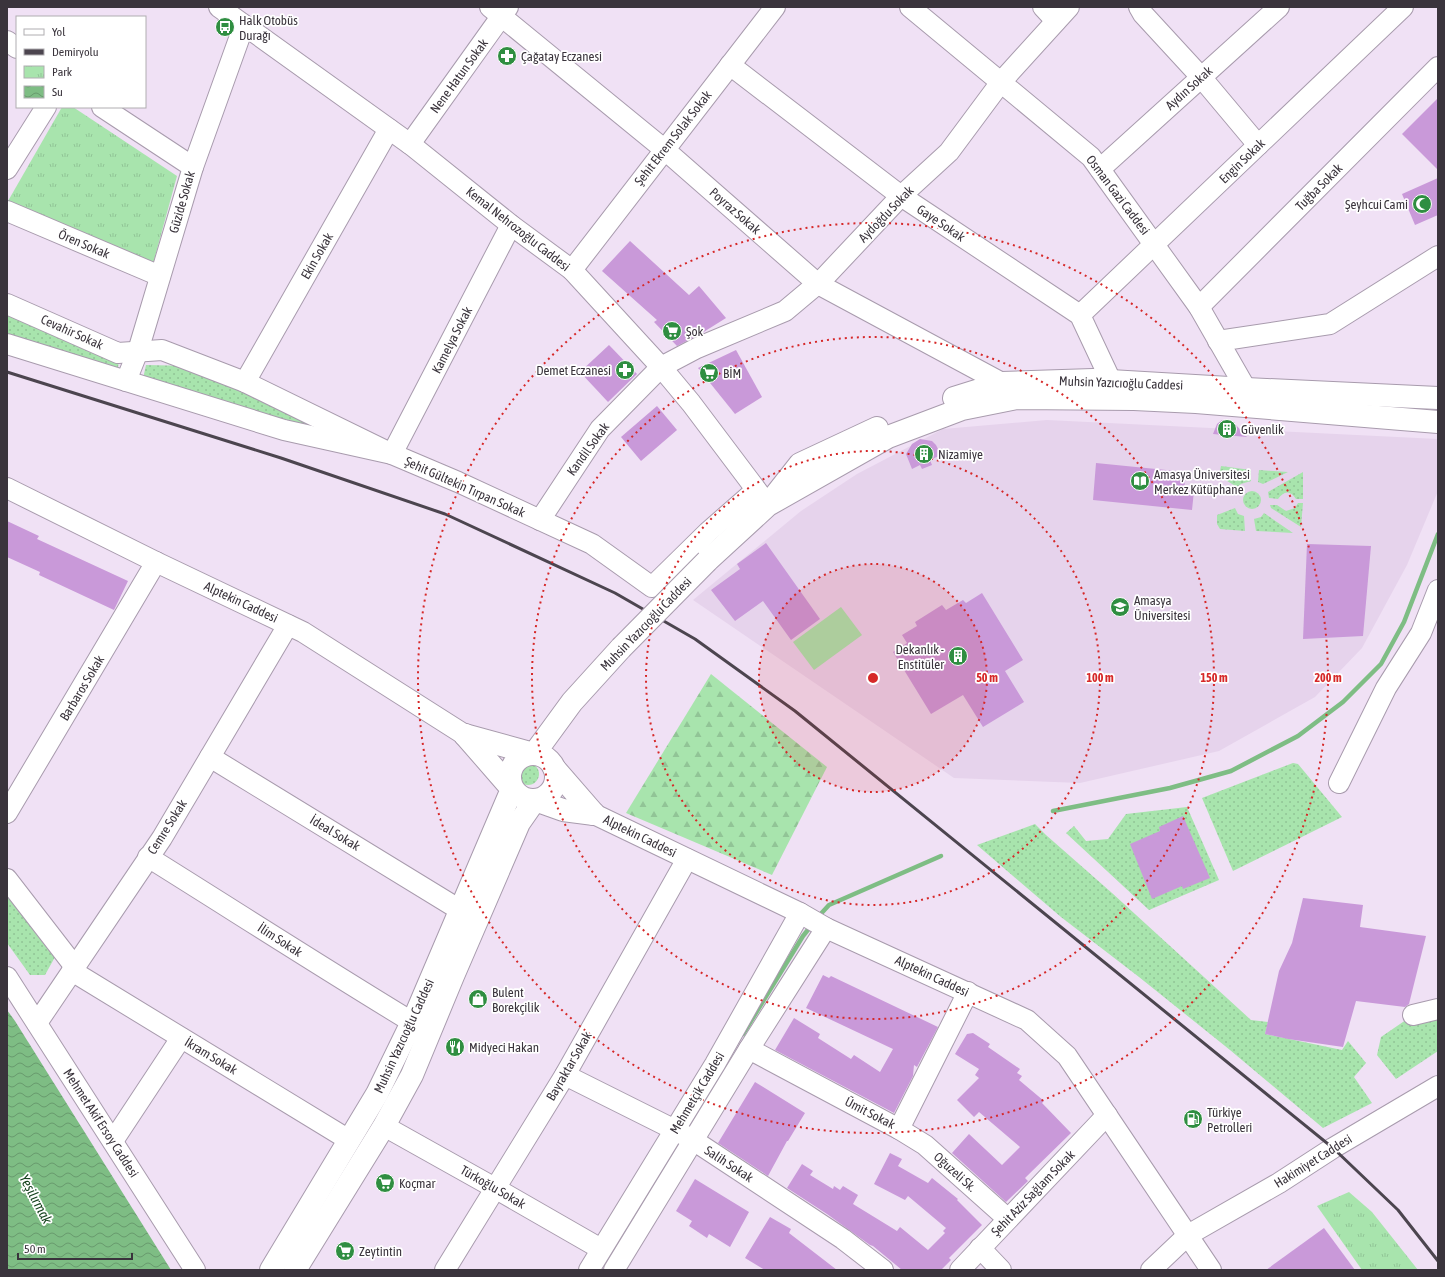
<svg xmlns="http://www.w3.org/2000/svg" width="1445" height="1277" font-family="'Asap Condensed',sans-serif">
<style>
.built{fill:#e6d3ec}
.grass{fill:url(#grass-dots)}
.forest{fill:url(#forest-firs)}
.park{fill:url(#park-tufts)}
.garden{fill:#a8e4ad}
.water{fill:url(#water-waves)}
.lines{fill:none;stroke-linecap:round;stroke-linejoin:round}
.stream{stroke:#7ebd84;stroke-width:4.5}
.building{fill:#c999d9}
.minor-casing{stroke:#a89bad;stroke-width:22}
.major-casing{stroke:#a89bad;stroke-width:24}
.minor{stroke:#fff;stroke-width:20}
.major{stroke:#fff;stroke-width:22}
.rail{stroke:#4c454f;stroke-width:3}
.major-bridge-casing{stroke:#a89bad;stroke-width:24;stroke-linecap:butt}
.major-bridge{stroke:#fff;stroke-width:22}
.ring{fill:none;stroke:#d62828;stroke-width:2;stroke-dasharray:2 4}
.labels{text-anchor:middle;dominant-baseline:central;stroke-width:3.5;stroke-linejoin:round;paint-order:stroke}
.poi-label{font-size:13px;fill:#3a343c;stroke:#fff;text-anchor:start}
.street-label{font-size:13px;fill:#3a343c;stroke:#fff}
.water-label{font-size:14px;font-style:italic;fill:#16431e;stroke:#fff}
.centre{fill:#d62828;stroke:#fff;stroke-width:2}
.ring-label{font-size:12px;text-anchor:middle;font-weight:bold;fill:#d62828;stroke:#fff;stroke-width:3.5;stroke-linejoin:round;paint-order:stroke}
</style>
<defs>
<pattern id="grass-dots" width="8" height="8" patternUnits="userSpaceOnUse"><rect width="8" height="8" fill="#a8e4ad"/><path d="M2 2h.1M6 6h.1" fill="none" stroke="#91c496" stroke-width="1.8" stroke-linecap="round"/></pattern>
<pattern id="forest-firs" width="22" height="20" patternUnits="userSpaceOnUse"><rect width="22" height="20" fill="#a8e4ad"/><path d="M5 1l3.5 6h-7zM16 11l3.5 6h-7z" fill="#91c496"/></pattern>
<pattern id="park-tufts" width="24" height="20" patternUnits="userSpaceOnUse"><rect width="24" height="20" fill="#a8e4ad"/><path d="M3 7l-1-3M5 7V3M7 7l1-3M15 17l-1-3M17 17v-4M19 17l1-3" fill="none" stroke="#91c496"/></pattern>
<pattern id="water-waves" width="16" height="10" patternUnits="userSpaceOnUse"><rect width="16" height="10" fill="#7ebd84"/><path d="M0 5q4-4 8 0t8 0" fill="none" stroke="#689a6d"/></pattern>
</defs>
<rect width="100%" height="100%" fill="#f0e1f5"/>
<path class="built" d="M 1047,420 L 1438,439 L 1438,491 L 1407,565 L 1362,648 L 1315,697 L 1219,751 L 1080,783 L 954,778 L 693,600 L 801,511 L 857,474 L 943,429 Z"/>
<g class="grass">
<path d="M 7,315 L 119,359 L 118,368 L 7,336 Z"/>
<path d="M 146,365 L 193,366 L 363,443 L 144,378 L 144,374 Z"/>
<path d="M 1221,466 L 1251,470 L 1251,481 L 1241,484 L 1237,487 L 1219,476 Z"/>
<path d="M 1259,470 L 1288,472 L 1263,484 L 1258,482 Z"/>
<path d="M 1303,472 L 1303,499 L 1296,499 C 1290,490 1284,491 1278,499 L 1269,498 L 1268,492 Z"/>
<circle cx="1252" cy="500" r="9"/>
<path d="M 1298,503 L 1303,503 L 1301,527 L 1271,508 L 1270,505 L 1277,505 L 1286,511 L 1295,508 Z"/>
<path d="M 1235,508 L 1238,514 L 1244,516 L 1245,531 L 1220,529 L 1217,524 L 1217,515 Z"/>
<path d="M 1264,513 L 1293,533 L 1256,531 L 1254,519 L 1261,517 Z"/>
<circle cx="528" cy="774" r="11"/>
<path d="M 1293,763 L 1298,764 L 1342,817 L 1233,871 L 1202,798 Z"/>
<path d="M 1187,807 L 1219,880 L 1149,910 L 1066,833 L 1074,826 L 1086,841 L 1108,839 L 1126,814 Z"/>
<path d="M 1035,824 L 1046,835 L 1112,893 L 1251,1020 L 1268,1022 L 1265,1034 L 1342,1050 L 1348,1041 L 1366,1063 L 1354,1077 L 1372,1103 L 1323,1128 L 1230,1050 L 1139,977 L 1061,917 L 977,845 Z"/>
<path d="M 7,893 L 55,957 L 45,975 L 30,975 L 7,943 Z"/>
<path d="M 1438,998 L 1438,1051 L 1396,1079 L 1377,1055 L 1381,1037 Z"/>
</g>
<path class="forest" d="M 711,674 L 827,767 L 772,875 L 626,813 Z"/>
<g class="park">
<path d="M 62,107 L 73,107 L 177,176 L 153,264 L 8,201 Z"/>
<path d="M 1349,1192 L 1372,1212 L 1418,1270 L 1362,1270 L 1317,1206 Z"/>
</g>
<path class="garden" d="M 841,607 L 862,635 L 814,670 L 793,642 Z"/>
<path class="water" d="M 7,1010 L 15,1021 L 171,1270 L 7,1270 Z"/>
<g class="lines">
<g class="stream">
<path d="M 1053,811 L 1170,788 L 1231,771 L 1298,736 L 1343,702 L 1381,664 L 1404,622 L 1438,534"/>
<path d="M 817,918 L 829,905 L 941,856"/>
<path d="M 743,1034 L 803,936 L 811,926"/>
</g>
</g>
<g class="building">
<path d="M 1438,98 L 1438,170 L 1402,134 Z"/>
<path d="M 1438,178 L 1438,215 L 1415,225 L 1402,194 Z"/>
<path d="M 630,241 L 689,295 L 699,286 L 726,318 L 702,333 L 677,346 L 654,322 L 657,320 L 602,271 Z"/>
<path d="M 609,345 L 637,374 L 608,402 L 580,372 Z"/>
<path d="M 736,350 L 762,397 L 735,414 L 698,368 Z"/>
<path d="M 657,406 L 677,430 L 641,461 L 621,437 Z"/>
<path d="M 1222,420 L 1230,421 L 1236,425 L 1247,437 L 1213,434 L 1217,424 Z"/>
<path d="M 920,439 L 932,441 L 936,445 L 941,455 L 930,460 L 932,465 L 922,469 L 920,465 L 912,469 L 906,454 L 912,444 Z"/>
<path d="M 1096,463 L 1186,472 L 1184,490 L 1194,491 L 1192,510 L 1093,500 Z"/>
<path d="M 7,521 L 39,536 L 37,539 L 128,581 L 114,610 L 39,575 L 40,572 L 7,557 Z"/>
<path d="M 766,543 L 820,619 L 791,640 L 763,601 L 735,621 L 711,590 L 740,569 L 737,564 Z"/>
<path d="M 1307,544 L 1371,546 L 1363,636 L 1303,639 Z"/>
<path d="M 982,593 L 1023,660 L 1005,671 L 1024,702 L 983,727 L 963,695 L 931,714 L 893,652 L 907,643 L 902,635 L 917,626 L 915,622 L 942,605 L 946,610 L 963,600 L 966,603 Z"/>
<path d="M 1183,816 L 1210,878 L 1183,889 L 1182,886 L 1152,899 L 1130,844 L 1160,831 L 1159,827 Z"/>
<path d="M 1303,898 L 1363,905 L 1360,927 L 1426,936 L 1409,1004 L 1405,1007 L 1356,1001 L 1343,1047 L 1288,1039 L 1265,1034 L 1279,971 L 1292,943 Z"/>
<path d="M 823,975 L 829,978 L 831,976 L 938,1027 L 917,1067 L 914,1065 L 913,1076 L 894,1113 L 775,1050 L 794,1018 L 820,1034 L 818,1038 L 851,1059 L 854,1055 L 880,1072 L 893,1049 L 806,1008 Z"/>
<path d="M 973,1033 L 990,1044 L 988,1047 L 1020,1069 L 1017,1073 L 1022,1076 L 1019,1080 L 1044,1101 L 1042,1103 L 1071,1133 L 1025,1178 L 1028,1181 L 1006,1202 L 952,1153 L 969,1134 L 1002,1165 L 1020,1147 L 979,1112 L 974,1117 L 957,1100 L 979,1078 L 975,1075 L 979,1069 L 955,1054 L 967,1034 Z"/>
<path d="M 755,1082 L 805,1113 L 788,1141 L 787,1141 L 768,1176 L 718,1143 Z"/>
<path d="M 890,1153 L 902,1159 L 898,1166 L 928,1183 L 932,1178 L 958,1199 L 957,1200 L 982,1225 L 949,1258 L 951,1260 L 941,1270 L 902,1270 L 873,1246 L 870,1245 L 827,1214 L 787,1188 L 802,1164 L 813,1171 L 810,1175 L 833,1189 L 834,1186 L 840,1190 L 843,1186 L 858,1195 L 853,1204 L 897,1231 L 900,1227 L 928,1250 L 945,1233 L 943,1231 L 946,1228 L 908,1196 L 905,1200 L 874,1184 Z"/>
<path d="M 695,1179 L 749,1212 L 730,1247 L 709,1234 L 707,1238 L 689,1226 L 692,1221 L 676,1211 Z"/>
<path d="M 770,1217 L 791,1229 L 789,1233 L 837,1270 L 765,1270 L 745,1258 Z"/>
<path d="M 1324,1228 L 1355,1270 L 1266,1270 Z"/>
</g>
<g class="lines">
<defs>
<g id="minor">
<path d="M 219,7 L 410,144 L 511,225 L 572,270 L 661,367 L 691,403 L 764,500"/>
<path d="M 490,7 L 665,150 L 818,284 L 1002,383"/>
<path d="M 910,7 L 1091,157 L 1199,307 L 1246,389"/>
<path d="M 1043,7 L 1056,21"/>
<path d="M 1139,7 L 1143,14 L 1201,77 L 1258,145"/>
<path d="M 7,41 L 17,48"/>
<path d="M 730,65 L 901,196 L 1080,315 L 1111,381"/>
<path d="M 102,107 L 193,167"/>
<path d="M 410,144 L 508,7"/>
<path d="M 7,169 L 46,107"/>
<path d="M 1100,169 L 1279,7"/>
<path d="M 7,211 L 160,276"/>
<path d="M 572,270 L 775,7"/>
<path d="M 7,304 L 118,353 L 162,350 L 245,382 L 392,454 L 458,482 L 592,544 L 652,587 L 708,532 L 756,490"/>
<path d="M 1199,307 L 1438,67"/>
<path d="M 1080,315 L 1403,7"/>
<path d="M 1218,341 L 1330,324 L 1438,256"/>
<path d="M 7,344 L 284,430 L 392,454 L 511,225"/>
<path d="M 126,381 L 138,351 L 193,167 L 244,25"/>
<path d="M 245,382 L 389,129"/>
<path d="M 7,488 L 156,562 L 303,632 L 465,735"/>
<path d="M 540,520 L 600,429 L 661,367 L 697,348 L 785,311 L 822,280 L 901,196 L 949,152 L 1001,82 L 1069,7"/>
<path d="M 210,757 L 460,910"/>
<path d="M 1339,783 L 1386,688 L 1421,633 L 1438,590"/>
<path d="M 7,813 L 156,562"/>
<path d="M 594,814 L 800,913 L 826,928 L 1027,1020 L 1067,1056 L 1211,1270"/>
<path d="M 148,857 C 236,912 323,968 412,1022"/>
<path d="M 7,879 L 75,967"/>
<path d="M 72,971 L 349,1140"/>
<path d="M 7,977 L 195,1270"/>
<path d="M 1413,1015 L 1438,1009"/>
<path d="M 37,1023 L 162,838 L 288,625"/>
<path d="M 749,1049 L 899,1129 L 968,992"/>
<path d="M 565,1075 L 675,1130 L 693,1140 L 843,1239 L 883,1270"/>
<path d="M 384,1126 L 493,1187 L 601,1249"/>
<path d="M 899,1129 L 925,1145 L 1008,1219"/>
<path d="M 113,1141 L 181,1038"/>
<path d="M 980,1248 L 1001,1270"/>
<path d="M 445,1270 L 565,1075 L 687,859"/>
<path d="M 589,1270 L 715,1064 L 800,913"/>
<path d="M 614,1270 L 749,1049 L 826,928"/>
<path d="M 960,1270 L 1107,1115"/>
<path d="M 1151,1270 L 1188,1235 L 1279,1183 L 1333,1148 L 1438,1086"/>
</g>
<g id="major">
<path d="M 954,398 L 1002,383 L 1093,380 L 1246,389 L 1438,398"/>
<path d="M 774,497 L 800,464 L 877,428"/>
<path d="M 707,561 L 768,505 L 888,437 L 962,409 L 1017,398 L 1134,399 L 1196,402 L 1438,422"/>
<path d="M 465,735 L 534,754 L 572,702 L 621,648"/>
<circle cx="533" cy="777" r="23"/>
<path d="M 554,768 L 594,814"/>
<path d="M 271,1270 L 377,1094 L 416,1014 L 512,789 L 465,735"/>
<path d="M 295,1270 L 384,1126 L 412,1075 L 453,976 L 519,823 L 535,800 L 563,810 L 594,814"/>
</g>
</defs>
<use href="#minor" class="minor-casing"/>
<use href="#major" class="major-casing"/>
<use href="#minor" class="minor"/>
<use href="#major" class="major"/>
<path class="rail" d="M 7,372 L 281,458 L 445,514 L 615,593 L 695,639 L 795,711 L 1333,1148 L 1398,1210 L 1438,1261"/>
<defs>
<path id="major-bridge" d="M 621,648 L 707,561"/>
</defs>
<use href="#major-bridge" class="major-bridge-casing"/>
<use href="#major-bridge" class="major-bridge"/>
</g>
<circle cx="873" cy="678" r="114" fill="#d62828" fill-opacity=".12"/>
<g class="ring">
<circle cx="873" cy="678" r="114"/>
<circle cx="873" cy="678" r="227"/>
<circle cx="873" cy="678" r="341"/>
<circle cx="873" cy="678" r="455"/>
</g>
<defs>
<symbol id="bus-disc" viewBox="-11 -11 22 22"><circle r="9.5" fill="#2f8e41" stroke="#fff"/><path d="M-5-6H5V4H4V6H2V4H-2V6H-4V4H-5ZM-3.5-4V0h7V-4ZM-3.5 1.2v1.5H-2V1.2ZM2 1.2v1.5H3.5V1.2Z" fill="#fff"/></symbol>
<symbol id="pharmacy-disc" viewBox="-11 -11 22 22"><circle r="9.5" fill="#2f8e41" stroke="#fff"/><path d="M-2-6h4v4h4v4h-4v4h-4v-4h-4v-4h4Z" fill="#fff"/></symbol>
<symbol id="mosque-disc" viewBox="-11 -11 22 22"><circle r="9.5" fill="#2f8e41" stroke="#fff"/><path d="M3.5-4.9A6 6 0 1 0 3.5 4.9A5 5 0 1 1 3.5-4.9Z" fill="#fff"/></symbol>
<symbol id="supermarket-disc" viewBox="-11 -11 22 22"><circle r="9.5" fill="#2f8e41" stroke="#fff"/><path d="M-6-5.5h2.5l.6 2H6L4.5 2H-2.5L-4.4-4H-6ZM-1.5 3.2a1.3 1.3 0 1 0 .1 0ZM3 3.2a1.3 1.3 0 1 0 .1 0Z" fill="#fff"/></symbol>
<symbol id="building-disc" viewBox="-11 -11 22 22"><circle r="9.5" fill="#2f8e41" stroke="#fff"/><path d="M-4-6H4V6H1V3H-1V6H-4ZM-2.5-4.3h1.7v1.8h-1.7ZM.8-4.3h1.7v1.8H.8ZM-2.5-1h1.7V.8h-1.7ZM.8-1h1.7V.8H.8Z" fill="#fff"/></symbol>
<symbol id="library-disc" viewBox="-11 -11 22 22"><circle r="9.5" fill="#2f8e41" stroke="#fff"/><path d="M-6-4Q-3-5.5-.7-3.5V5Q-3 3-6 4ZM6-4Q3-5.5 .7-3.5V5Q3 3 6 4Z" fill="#fff"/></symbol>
<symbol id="university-disc" viewBox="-11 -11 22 22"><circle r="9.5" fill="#2f8e41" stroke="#fff"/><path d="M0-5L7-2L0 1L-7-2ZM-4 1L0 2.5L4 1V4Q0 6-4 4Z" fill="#fff"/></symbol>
<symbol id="shop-disc" viewBox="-11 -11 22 22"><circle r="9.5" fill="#2f8e41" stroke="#fff"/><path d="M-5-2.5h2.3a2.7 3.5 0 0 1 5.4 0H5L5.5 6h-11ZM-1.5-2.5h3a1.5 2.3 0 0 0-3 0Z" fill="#fff"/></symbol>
<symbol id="restaurant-disc" viewBox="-11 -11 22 22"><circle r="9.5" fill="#2f8e41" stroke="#fff"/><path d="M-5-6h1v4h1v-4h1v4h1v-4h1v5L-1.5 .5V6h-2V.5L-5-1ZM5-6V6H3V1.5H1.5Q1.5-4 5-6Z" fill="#fff"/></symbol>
<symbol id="fuel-disc" viewBox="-11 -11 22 22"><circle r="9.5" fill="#2f8e41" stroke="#fff"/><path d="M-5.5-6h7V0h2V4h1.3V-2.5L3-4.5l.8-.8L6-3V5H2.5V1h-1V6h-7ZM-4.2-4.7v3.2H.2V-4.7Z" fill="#fff"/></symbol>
</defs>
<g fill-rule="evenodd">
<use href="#bus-disc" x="214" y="16" width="22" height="22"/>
<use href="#pharmacy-disc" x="496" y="45" width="22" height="22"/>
<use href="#mosque-disc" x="1411" y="193" width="22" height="22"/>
<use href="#supermarket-disc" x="661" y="320" width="22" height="22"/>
<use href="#pharmacy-disc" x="614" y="359" width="22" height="22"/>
<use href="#supermarket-disc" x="698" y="362" width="22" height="22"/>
<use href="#building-disc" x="1216" y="418" width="22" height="22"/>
<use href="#building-disc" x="913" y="443" width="22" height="22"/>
<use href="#library-disc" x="1129" y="470" width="22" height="22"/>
<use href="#university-disc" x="1109" y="596" width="22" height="22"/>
<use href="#building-disc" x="947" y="645" width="22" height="22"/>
<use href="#shop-disc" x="467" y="988" width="22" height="22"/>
<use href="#restaurant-disc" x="444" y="1036" width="22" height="22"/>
<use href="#fuel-disc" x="1182" y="1108" width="22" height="22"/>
<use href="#supermarket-disc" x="374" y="1172" width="22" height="22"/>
<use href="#supermarket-disc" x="334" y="1240" width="22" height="22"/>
</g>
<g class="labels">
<g class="poi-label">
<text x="239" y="20">Halk Otobüs<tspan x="239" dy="15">Durağı</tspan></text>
<text x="521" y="56">Çağatay Eczanesi</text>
<text x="1408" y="204" text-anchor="end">Şeyhcui Cami</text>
<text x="686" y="331">Şok</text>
<text x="611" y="370" text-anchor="end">Demet Eczanesi</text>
<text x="723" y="373">BİM</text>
<text x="1241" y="429">Güvenlik</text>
<text x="938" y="454">Nizamiye</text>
<text x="1154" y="474">Amasya Üniversitesi<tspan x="1154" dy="15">Merkez Kütüphane</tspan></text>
<text x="1134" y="600">Amasya<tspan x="1134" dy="15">Üniversitesi</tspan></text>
<text x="944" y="649" text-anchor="end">Dekanlık -<tspan x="944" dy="15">Enstitüler</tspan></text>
<text x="492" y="992">Bulent<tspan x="492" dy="15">Borekçilik</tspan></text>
<text x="469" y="1047">Midyeci Hakan</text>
<text x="1207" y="1112">Türkiye<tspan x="1207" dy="15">Petrolleri</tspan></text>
<text x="399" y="1183">Koçmar</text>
<text x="359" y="1251">Zeytintin</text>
</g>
<g class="street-label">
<text transform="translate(459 76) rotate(-54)">Nene Hatun Sokak</text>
<text transform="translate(1189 88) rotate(-42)">Aydın Sokak</text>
<text transform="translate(673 138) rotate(-52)">Şehit Ekrem Solak Sokak</text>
<text transform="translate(1242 161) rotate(-44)">Engin Sokak</text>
<text transform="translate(1319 187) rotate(-45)">Tuğba Sokak</text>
<text transform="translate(1118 195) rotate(53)">Osman Gazi Caddesi</text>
<text transform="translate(182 202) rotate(-74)">Güzide Sokak</text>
<text transform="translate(735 211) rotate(41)">Poyraz Sokak</text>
<text transform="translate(886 214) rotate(-46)">Aydoğdu Sokak</text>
<text transform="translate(941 223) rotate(34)">Gaye Sokak</text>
<text transform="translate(518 229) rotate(38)">Kemal Nehrozoğlu Caddesi</text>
<text transform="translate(84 244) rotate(23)">Ören Sokak</text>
<text transform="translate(317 256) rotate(-60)">Ekin Sokak</text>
<text transform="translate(72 332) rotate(24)">Cevahir Sokak</text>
<text transform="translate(452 340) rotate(-63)">Kamelya Sokak</text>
<text transform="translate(1121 383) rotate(2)">Muhsin Yazıcıoğlu Caddesi</text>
<text transform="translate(588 449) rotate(-54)">Kandil Sokak</text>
<text transform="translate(465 487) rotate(24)">Şehit Gültekin Tırpan Sokak</text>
<text transform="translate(241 602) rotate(25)">Alptekin Caddesi</text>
<text transform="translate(646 624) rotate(-46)">Muhsin Yazıcıoğlu Caddesi</text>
<text transform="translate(82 688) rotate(-59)">Barbaros Sokak</text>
<text transform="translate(167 827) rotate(-58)">Cemre Sokak</text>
<text transform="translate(335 833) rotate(31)">İdeal Sokak</text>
<text transform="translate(640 836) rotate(26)">Alptekin Caddesi</text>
<text transform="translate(280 940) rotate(33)">İlim Sokak</text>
<text transform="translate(932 976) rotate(25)">Alptekin Caddesi</text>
<text transform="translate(404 1036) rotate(-65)">Muhsin Yazıcıoğlu Caddesi</text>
<text transform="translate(211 1056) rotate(31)">İkram Sokak</text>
<text transform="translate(569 1066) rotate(-60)">Bayraktar Sokak</text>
<text transform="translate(697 1093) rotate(-59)">Mehmetçik Caddesi</text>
<text transform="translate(870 1113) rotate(27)">Ümit Sokak</text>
<text transform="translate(101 1123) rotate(57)">Mehmet Akif Ersoy Caddesi</text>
<text transform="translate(1313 1161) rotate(-32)">Hakimiyet Caddesi</text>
<text transform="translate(729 1164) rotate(33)">Salih Sokak</text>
<text transform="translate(955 1172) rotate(42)">Oğuzeli Sk.</text>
<text transform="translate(493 1187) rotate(30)">Türkoğlu Sokak</text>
<text transform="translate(1033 1193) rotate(-46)">Şehit Aziz Sağlam Sokak</text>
</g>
<g class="water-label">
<text transform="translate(36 1199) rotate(62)">Yeşilırmak</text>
</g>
</g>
<circle cx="873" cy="678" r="6" class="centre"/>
<g class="ring-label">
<text x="987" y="682">50 m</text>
<text x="1100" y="682">100 m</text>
<text x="1214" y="682">150 m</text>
<text x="1328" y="682">200 m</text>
</g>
<rect width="1445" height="1277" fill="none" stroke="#3a343c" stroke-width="16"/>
<rect x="16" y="16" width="130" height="92" fill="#ffffff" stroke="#b0aeb1"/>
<rect x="24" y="29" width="20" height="6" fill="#ffffff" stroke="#b0aeb1"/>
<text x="52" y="36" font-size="12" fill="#3a343c">Yol</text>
<rect x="24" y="49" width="20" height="6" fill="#4c454f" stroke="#b0aeb1"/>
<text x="52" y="56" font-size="12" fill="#3a343c">Demiryolu</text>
<rect x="24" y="66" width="20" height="12" fill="url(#park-tufts)" stroke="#b0aeb1"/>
<text x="52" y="76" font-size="12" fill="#3a343c">Park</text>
<rect x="24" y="86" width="20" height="12" fill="url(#water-waves)" stroke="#b0aeb1"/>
<text x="52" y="96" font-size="12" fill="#3a343c">Su</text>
<path d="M18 1253v6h114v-6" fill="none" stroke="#3a343c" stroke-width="2"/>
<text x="24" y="1253" font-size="12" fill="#3a343c" stroke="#ffffff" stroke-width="3" paint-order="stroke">50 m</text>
</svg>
